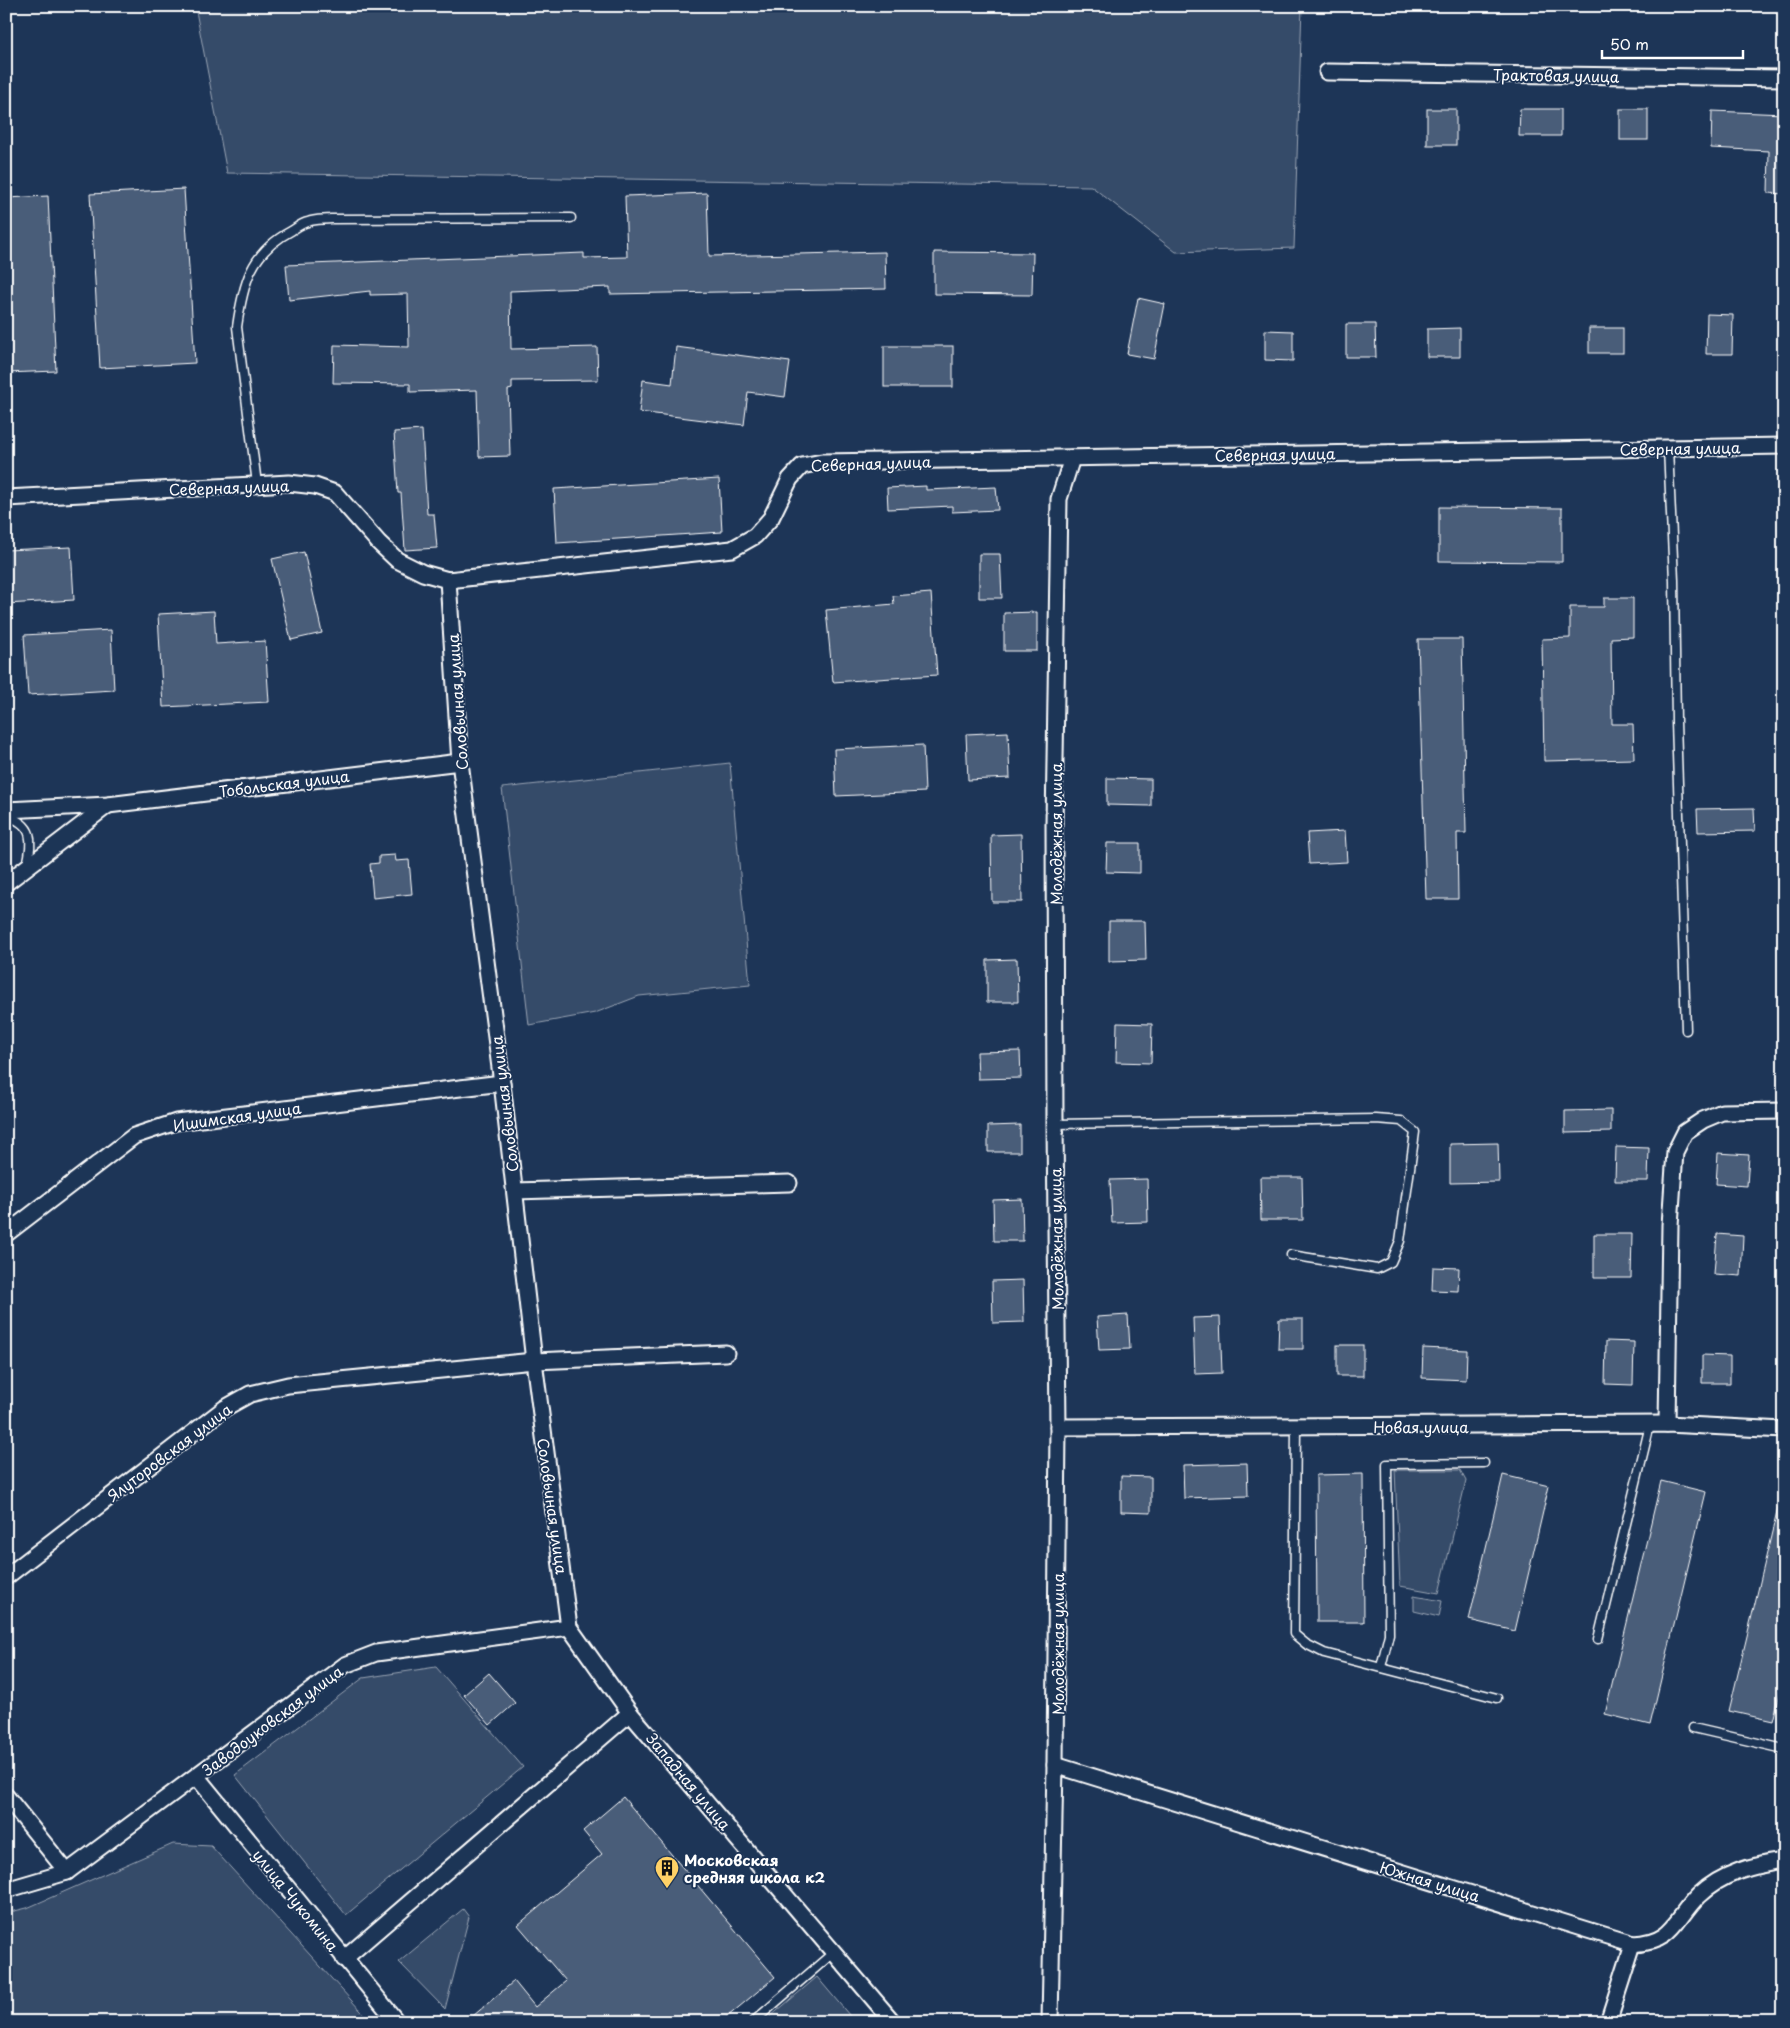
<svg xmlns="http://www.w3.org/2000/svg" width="1790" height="2028" font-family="'Playpen Sans',sans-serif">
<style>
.green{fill:#364b69;stroke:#9aa5b4}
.building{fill:#4a5d79;stroke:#fff}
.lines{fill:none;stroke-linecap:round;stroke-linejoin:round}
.service-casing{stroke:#fff;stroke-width:11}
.minor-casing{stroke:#fff;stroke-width:19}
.service{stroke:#1d3557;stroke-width:8}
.minor{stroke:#1d3557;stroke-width:15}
.labels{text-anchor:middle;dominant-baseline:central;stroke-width:4;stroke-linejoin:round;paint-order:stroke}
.street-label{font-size:15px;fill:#fff;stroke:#1d3557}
.poi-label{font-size:15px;font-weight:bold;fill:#fff;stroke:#1d3557;text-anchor:start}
</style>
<rect width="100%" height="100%" fill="#1d3557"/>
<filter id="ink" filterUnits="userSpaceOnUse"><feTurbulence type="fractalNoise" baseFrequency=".02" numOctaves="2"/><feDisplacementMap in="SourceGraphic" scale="10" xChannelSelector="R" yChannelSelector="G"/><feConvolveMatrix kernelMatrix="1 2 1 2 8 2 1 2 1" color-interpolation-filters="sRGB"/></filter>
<g filter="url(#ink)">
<g class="green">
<path d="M 195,6 L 1302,6 L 1294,248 L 1176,252 L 1091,186 L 227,173 Z"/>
<path d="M 730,763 L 750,985 L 639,996 L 595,1013 L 529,1025 L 502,788 Z"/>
<path d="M 1395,1470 L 1460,1470 L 1466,1481 L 1439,1593 L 1400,1586 Z"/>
<path d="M 1414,1596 L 1442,1601 L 1439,1617 L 1414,1611 Z"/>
<path d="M 436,1667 L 523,1767 L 346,1915 L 235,1775 L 363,1678 Z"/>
<path d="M 173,1844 L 211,1846 L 371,2022 L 6,2022 L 6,1913 L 27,1908 Z"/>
<path d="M 463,1909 L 469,1917 L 445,2009 L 399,1962 Z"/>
<path d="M 817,1977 L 855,2022 L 764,2022 Z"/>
</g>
<g class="building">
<rect x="1427" y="109" width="29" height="36"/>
<path d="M 1520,109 L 1561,109 L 1561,136 L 1519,136 Z"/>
<rect x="1620" y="109" width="28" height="31"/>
<path d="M 1712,111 L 1784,114 L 1784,194 L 1768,193 L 1769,151 L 1711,148 Z"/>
<path d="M 184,189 L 195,363 L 100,368 L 90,194 Z"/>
<path d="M 707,193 L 709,256 L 885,252 L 886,289 L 610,294 L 610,287 L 510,291 L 511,349 L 597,347 L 598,380 L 512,381 L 512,389 L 508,390 L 510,456 L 479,457 L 477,390 L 410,392 L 410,384 L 333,383 L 334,345 L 409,347 L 408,294 L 370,295 L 370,291 L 289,300 L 286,265 L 584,253 L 584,258 L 627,257 L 625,196 Z"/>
<path d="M 48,196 L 56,371 L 6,373 L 6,198 Z"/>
<path d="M 934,252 L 1033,253 L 1032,295 L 934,294 Z"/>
<path d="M 1138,298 L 1165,304 L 1154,359 L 1127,354 Z"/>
<path d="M 1707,314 L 1733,315 L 1732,354 L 1706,354 Z"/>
<path d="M 1346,324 L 1375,324 L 1376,357 L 1346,357 Z"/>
<path d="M 1460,328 L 1460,357 L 1427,357 L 1427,329 Z"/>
<rect x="1589" y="328" width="34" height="25"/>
<path d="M 1265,330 L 1293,331 L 1293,361 L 1265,360 Z"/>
<rect x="884" y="346" width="69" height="41"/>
<path d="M 676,347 L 790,362 L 785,397 L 748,392 L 744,425 L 639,412 L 643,380 L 672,384 Z"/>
<path d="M 422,430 L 427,514 L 434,514 L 437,548 L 405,550 L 401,493 L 398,493 L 394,432 Z"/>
<path d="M 719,479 L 722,532 L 557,543 L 554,489 Z"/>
<path d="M 926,486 L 926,490 L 996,487 L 998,510 L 952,512 L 952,506 L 888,509 L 887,488 Z"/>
<path d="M 1439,507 L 1562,508 L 1562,562 L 1439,561 Z"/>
<path d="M 71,547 L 74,600 L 6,604 L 6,550 Z"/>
<path d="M 304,552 L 322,633 L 291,640 L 272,559 Z"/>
<path d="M 979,554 L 1000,554 L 1002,598 L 979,598 Z"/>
<path d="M 931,593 L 937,675 L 833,682 L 826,610 L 894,604 L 893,596 Z"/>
<path d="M 1604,598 L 1633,598 L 1633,637 L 1611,638 L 1612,724 L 1633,724 L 1634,759 L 1544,761 L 1542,639 L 1570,638 L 1570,607 L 1604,607 Z"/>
<path d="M 214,611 L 216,644 L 265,641 L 269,702 L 163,707 L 158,614 Z"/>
<path d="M 1037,612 L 1037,651 L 1004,651 L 1004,613 Z"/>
<path d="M 111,630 L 114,690 L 28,695 L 24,635 Z"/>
<path d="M 1418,639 L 1462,639 L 1466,833 L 1457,833 L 1458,899 L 1426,899 Z"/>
<path d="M 1008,732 L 1010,778 L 968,780 L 966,734 Z"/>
<path d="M 923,745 L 925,792 L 836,796 L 834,749 Z"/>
<path d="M 1107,778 L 1151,779 L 1151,806 L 1107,805 Z"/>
<path d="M 1754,808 L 1755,831 L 1698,832 L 1697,809 Z"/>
<path d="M 1345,831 L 1347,862 L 1309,864 L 1307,833 Z"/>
<path d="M 1021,834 L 1022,902 L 992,902 L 991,835 Z"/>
<path d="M 1107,843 L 1140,843 L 1140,873 L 1106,872 Z"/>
<path d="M 395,855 L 396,861 L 409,860 L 412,894 L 373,898 L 370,864 L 379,863 L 379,856 Z"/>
<path d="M 1109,921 L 1145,921 L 1146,960 L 1109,961 Z"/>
<path d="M 1017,959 L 1018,1002 L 987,1002 L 987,960 Z"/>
<path d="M 1117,1023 L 1152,1024 L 1151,1063 L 1116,1062 Z"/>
<path d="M 1020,1051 L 1021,1078 L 978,1079 L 977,1052 Z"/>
<path d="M 1611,1110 L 1611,1132 L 1565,1133 L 1565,1111 Z"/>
<path d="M 1020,1125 L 1020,1152 L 988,1152 L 988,1126 Z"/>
<path d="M 1498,1143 L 1499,1182 L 1450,1183 L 1450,1144 Z"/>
<path d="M 1616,1147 L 1649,1148 L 1648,1181 L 1615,1181 Z"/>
<path d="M 1718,1153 L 1749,1155 L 1747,1186 L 1716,1184 Z"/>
<path d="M 1260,1177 L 1302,1177 L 1303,1220 L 1261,1220 Z"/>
<path d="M 1147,1179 L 1148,1222 L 1112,1223 L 1110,1180 Z"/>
<path d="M 1022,1199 L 1023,1241 L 994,1241 L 993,1200 Z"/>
<path d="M 1594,1234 L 1632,1234 L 1631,1278 L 1594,1278 Z"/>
<path d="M 1717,1234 L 1743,1236 L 1741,1276 L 1714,1274 Z"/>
<path d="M 1433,1267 L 1459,1268 L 1458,1291 L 1432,1290 Z"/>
<path d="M 1023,1280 L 1024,1322 L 993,1323 L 992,1281 Z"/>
<path d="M 1128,1315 L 1130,1349 L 1099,1350 L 1097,1317 Z"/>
<path d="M 1220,1317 L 1222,1373 L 1195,1374 L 1193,1318 Z"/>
<path d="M 1279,1319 L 1303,1319 L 1303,1349 L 1278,1349 Z"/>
<path d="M 1606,1341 L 1634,1342 L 1633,1385 L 1605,1384 Z"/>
<rect x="1337" y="1345" width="26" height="31"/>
<path d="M 1423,1348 L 1467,1350 L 1466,1380 L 1422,1378 Z"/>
<path d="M 1702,1355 L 1730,1356 L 1730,1383 L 1702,1383 Z"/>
<path d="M 1247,1463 L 1248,1496 L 1184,1498 L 1183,1465 Z"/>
<path d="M 1363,1474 L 1364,1622 L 1317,1622 L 1316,1475 Z"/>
<path d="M 1503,1475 L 1549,1486 L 1515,1631 L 1469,1620 Z"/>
<path d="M 1121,1476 L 1151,1477 L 1151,1513 L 1121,1512 Z"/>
<path d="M 1661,1481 L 1706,1492 L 1650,1725 L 1605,1714 Z"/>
<path d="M 1778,1507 L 1784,1507 L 1784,1677 L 1773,1721 L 1729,1711 Z"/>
<path d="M 489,1673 L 515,1703 L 490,1725 L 464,1695 Z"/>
<path d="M 623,1797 L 775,1977 L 721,2022 L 466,2022 L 514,1981 L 535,2007 L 566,1981 L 518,1925 L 602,1854 L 583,1831 Z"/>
</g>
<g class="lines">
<defs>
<g id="service">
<path d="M 1668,448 L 1674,580 L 1676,722 L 1686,1030"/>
<path d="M 257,484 L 237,327 C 243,284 250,253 291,231 C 296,228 302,223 308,222 C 315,219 324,220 331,219 L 571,218"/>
<path d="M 6,816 C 34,824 33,841 27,865"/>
<path d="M 1055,1124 L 1376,1119 L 1401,1121 L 1415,1132 L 1400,1241 L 1391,1262 L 1377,1269 L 1291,1255"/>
<path d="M 1296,1427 L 1294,1634 L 1306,1644 L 1324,1653 L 1497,1698"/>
<path d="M 1598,1639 L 1650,1425"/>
<path d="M 1381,1667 L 1389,1634 L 1387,1464 L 1484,1463"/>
<path d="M 1693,1728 L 1784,1749"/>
<path d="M 753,2022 L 834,1952"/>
</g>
<g id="minor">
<path d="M 1327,72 L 1784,78"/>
<path d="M 6,498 L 289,483 L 315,486 L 335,493 L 379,543 L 397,560 L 423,573 L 448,580 L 732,549 L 755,536 L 771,518 L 790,479 L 802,466 L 822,462 L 1784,446"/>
<path d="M 448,580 L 460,762 L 502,1083 L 534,1361 L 569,1627 L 630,1713 L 893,2022"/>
<path d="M 6,810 L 108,805 L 460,762"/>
<path d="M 6,883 L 108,805"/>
<path d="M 515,1191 L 789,1183"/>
<path d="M 6,1234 L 134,1136 L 176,1122 L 502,1083"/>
<path d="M 1667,1424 L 1670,1225 L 1675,1152 L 1685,1132 L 1703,1120 L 1722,1112 L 1784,1111"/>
<path d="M 1058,1427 L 1667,1424 L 1784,1430"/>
<path d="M 6,1577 L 225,1408 L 250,1394 L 288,1385 L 534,1361 L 726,1353"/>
<path d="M 1055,1765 L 1633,1944 C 1674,1942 1674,1920 1699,1895 C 1722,1873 1753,1865 1784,1861"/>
<path d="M 197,1777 L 397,2022"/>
<path d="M 6,1796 L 67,1872"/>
<path d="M 6,1890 L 67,1872 L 345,1665 L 376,1653 L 569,1627"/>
<path d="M 344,1959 L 630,1713"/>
<path d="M 1050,2022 L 1055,1765 L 1058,1427 L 1055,1124 L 1054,825 L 1059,499 L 1072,458"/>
<path d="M 1608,2022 L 1633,1944"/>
</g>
</defs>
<use href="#service" class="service-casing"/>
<use href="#minor" class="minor-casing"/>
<use href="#service" class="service"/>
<use href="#minor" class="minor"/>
</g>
</g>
<defs>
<symbol id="building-pin" viewBox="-11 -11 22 30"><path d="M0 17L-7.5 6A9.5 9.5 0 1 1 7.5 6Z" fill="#ffd166" stroke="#1d3557"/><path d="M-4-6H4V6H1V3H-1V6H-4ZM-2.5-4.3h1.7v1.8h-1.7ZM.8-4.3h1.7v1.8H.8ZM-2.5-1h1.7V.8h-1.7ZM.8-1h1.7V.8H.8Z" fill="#111"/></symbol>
</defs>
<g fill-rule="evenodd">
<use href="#building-pin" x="653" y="1854" width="28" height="38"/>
</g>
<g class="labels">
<g class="street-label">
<text transform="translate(1556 75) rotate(1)">Трактовая улица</text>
<text transform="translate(1680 448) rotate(-1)">Северная улица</text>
<text transform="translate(1275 454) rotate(-1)">Северная улица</text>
<text transform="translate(871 463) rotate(-2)">Северная улица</text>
<text transform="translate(229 487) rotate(-2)">Северная улица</text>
<text transform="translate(457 702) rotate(-94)">Соловьиная улица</text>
<text transform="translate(284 783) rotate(-7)">Тобольская улица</text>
<text transform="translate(1055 834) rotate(-90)">Молодёжная улица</text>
<text transform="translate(504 1104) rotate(-97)">Соловьиная улица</text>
<text transform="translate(237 1116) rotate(-8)">Ишимская улица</text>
<text transform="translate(1056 1239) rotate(-91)">Молодёжная улица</text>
<text x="1421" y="1426">Новая улица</text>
<text transform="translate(169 1452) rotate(-37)">Ялуторовская улица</text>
<text transform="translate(553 1506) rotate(82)">Соловьиная улица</text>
<text transform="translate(1057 1644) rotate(-90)">Молодёжная улица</text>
<text transform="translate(272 1720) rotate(-37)">Заводоуковская улица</text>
<text transform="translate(689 1781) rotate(50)">Западная улица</text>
<text transform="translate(1430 1881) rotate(17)">Южная улица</text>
<text transform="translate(296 1900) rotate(51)">улица Чукомина</text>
</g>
<g class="poi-label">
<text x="684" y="1859">Московская<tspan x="684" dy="17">средняя школа к2</tspan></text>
</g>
</g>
<rect width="1790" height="2028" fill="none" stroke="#1d3557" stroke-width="25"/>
<rect x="12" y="12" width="1765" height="2003" fill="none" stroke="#fff" stroke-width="2" filter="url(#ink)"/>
<path d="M1602 50v8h141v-8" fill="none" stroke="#ffffff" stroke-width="2.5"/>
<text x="1610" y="50" font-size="15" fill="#ffffff" stroke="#1d3557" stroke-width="4" paint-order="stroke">50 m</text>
</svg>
